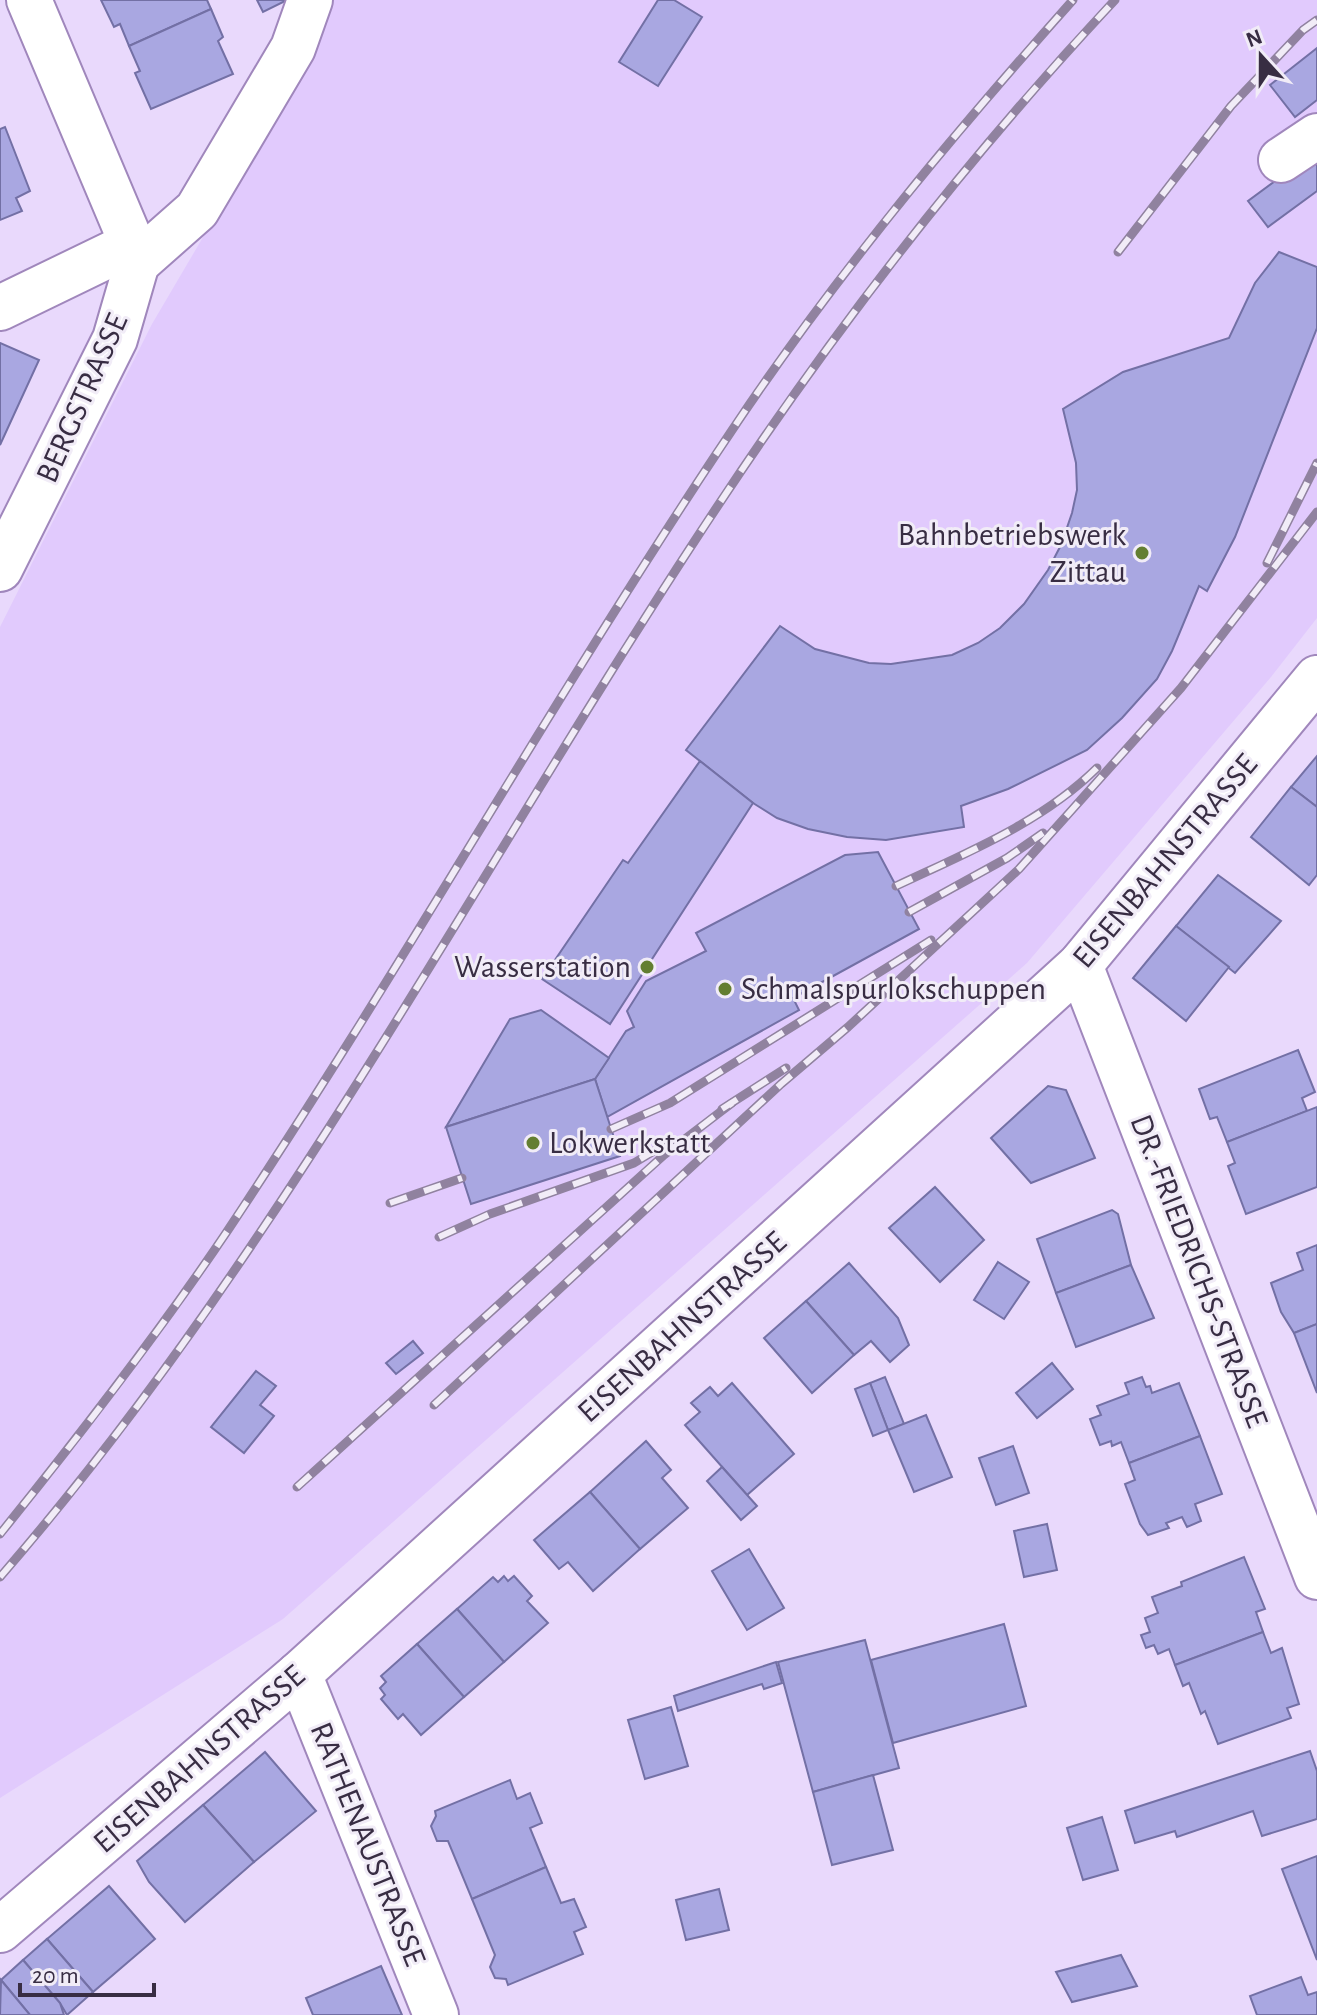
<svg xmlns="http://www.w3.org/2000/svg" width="1317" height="2015" font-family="'Alegreya Sans',sans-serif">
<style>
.built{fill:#e1cafd}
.building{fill:#a9a7e1;stroke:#7370a5;stroke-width:2}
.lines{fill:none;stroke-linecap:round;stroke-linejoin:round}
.minor-casing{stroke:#a087bc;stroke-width:48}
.minor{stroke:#fff;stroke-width:44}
.rail-casing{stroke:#90829f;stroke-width:9}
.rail{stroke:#f1ecf7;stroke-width:6;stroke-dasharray:18;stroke-linecap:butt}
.poi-dot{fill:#637e31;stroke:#f1ecf7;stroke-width:3}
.labels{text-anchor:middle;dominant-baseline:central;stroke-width:6;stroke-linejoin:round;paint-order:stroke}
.street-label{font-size:32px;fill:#382d43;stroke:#f1ecf7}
.poi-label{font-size:32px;fill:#382d43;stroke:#f1ecf7;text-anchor:end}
</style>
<rect width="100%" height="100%" fill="#e9d9fc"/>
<path class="built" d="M 330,0 L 1317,0 L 1317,618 L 1271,677 L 1027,963 L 283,1619 L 0,1798 L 0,627 L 152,324 L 320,38 Z"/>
<g class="building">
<path d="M 101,0 L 207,0 L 211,9 L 129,46 L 120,24 L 114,27 Z"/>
<path d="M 257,0 L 287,0 L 263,12 Z"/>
<path d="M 658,0 L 674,0 L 702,17 L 658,86 L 619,62 Z"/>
<path d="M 211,9 L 223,37 L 218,41 L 233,74 L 151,109 L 135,73 L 140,71 L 129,46 Z"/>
<path d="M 1317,48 L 1317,100 L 1295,117 L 1270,85 Z"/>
<path d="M 5,127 L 30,191 L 16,198 L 22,211 L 0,220 L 0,129 Z"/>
<path d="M 1317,150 L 1317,191 L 1268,227 L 1248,201 Z"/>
<path d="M 1279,252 L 1317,267 L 1317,328 L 1235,537 L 1207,591 L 1199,586 L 1172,651 L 1157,679 L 1122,718 L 1087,750 L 1008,789 L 961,806 L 964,827 L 886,840 L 847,837 L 808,829 L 777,818 L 753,803 L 686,750 L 780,626 L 815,649 L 869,663 L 891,664 L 952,655 L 978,643 L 1000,628 L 1024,604 L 1048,570 L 1061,545 L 1072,513 L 1077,490 L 1076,463 L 1063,409 L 1123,372 L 1229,338 L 1255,283 Z"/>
<path d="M 0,343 L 39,360 L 0,445 Z"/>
<path d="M 1317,756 L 1317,807 L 1291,787 Z"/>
<path d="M 700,761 L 753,803 L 610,1024 L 542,979 L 623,860 L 628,863 Z"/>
<path d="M 1291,787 L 1317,807 L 1317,875 L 1309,885 L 1251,837 Z"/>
<path d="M 878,852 L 919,929 L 793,998 L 799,1010 L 607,1117 L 595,1079 L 626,1031 L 634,1027 L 627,1011 L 646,981 L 706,951 L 696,933 L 845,855 Z"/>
<path d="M 1218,875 L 1281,921 L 1235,973 L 1176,926 Z"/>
<path d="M 1176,926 L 1229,967 L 1186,1021 L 1133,978 Z"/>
<path d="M 541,1010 L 609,1058 L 595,1079 L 446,1127 L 510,1019 Z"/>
<path d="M 1298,1050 L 1315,1092 L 1302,1098 L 1307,1111 L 1227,1142 L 1217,1117 L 1210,1119 L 1199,1089 Z"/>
<path d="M 595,1079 L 620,1156 L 471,1204 L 446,1127 Z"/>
<path d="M 1048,1086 L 1066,1090 L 1095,1158 L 1031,1183 L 991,1138 Z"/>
<path d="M 1317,1107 L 1317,1187 L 1246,1214 L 1228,1166 L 1235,1163 L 1227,1142 Z"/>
<path d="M 935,1187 L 984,1240 L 940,1282 L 889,1228 Z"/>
<path d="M 1112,1210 L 1118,1214 L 1131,1265 L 1056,1293 L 1037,1239 Z"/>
<path d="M 1317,1245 L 1317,1324 L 1294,1333 L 1281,1312 L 1271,1283 L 1303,1270 L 1297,1253 Z"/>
<path d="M 998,1262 L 1029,1282 L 1004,1319 L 974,1300 Z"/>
<path d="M 849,1263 L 898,1318 L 909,1345 L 890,1362 L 871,1341 L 854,1355 L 806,1301 Z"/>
<path d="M 1131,1265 L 1154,1318 L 1076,1347 L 1056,1293 Z"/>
<path d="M 806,1301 L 854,1355 L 812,1393 L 764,1338 Z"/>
<path d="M 1317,1324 L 1317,1393 L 1294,1333 Z"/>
<path d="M 413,1341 L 423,1353 L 396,1374 L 386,1363 Z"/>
<path d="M 1052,1363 L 1073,1389 L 1037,1418 L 1016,1393 Z"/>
<path d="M 256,1371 L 276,1386 L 260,1405 L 274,1416 L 244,1453 L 211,1427 Z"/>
<path d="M 885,1377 L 904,1424 L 888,1430 L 870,1383 Z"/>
<path d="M 1142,1377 L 1146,1387 L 1150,1386 L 1152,1393 L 1179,1383 L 1200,1436 L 1129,1463 L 1121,1442 L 1112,1446 L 1111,1441 L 1100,1445 L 1090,1419 L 1101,1415 L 1097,1406 L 1129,1394 L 1125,1383 Z"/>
<path d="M 732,1383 L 794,1454 L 747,1495 L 685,1425 L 700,1412 L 691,1403 L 710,1387 L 718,1396 Z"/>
<path d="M 870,1383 L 888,1430 L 873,1436 L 855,1389 Z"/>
<path d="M 926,1415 L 952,1477 L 914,1492 L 888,1430 Z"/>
<path d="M 1200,1436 L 1222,1494 L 1195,1504 L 1201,1521 L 1187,1527 L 1182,1517 L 1166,1523 L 1169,1528 L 1148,1535 L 1140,1524 L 1125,1484 L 1135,1480 L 1129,1463 Z"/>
<path d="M 646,1441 L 671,1470 L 662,1478 L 688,1508 L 640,1549 L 590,1492 Z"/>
<path d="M 1013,1446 L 1029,1493 L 996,1505 L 979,1458 Z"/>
<path d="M 722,1467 L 757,1506 L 741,1520 L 707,1481 Z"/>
<path d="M 590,1492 L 640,1549 L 593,1591 L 568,1562 L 559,1569 L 534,1540 Z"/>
<path d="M 1047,1524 L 1057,1570 L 1024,1577 L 1014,1531 Z"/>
<path d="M 749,1549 L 784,1608 L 747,1630 L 712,1571 Z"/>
<path d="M 1244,1557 L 1265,1609 L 1256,1612 L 1263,1632 L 1175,1665 L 1169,1649 L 1158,1654 L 1154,1645 L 1146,1648 L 1141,1635 L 1150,1632 L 1145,1618 L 1158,1613 L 1152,1597 L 1182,1586 L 1181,1582 Z"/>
<path d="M 504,1576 L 508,1581 L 514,1576 L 532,1596 L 527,1601 L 548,1623 L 504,1662 L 457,1609 L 493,1577 L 498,1582 Z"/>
<path d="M 457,1609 L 504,1662 L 464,1697 L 417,1644 Z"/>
<path d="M 1004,1624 L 1026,1706 L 893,1743 L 871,1660 Z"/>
<path d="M 1263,1632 L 1271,1653 L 1282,1648 L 1299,1704 L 1287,1708 L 1291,1718 L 1218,1744 L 1205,1711 L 1201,1714 L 1189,1683 L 1183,1686 L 1175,1665 Z"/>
<path d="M 865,1640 L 899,1768 L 813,1792 L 778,1662 Z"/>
<path d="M 417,1644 L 464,1697 L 421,1735 L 403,1714 L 398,1719 L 381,1699 L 385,1695 L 380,1688 L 386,1682 L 381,1676 Z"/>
<path d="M 776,1662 L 782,1683 L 764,1689 L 762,1684 L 678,1711 L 674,1696 Z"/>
<path d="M 671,1707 L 688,1766 L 645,1779 L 628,1720 Z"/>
<path d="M 1310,1751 L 1317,1771 L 1317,1819 L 1262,1836 L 1253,1811 L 1177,1837 L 1175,1831 L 1135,1843 L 1125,1811 Z"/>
<path d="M 265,1752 L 316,1811 L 254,1862 L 203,1805 Z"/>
<path d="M 873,1775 L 893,1850 L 832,1865 L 813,1792 Z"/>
<path d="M 510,1780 L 517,1799 L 530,1793 L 542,1823 L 530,1828 L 546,1867 L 472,1899 L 448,1841 L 437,1841 L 431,1826 L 436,1816 L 435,1811 Z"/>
<path d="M 203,1805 L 254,1862 L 185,1922 L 149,1882 L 137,1861 Z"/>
<path d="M 1102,1817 L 1118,1870 L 1083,1880 L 1067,1828 Z"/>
<path d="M 1317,1856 L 1317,1960 L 1282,1869 Z"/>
<path d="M 546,1867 L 561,1903 L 574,1899 L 586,1927 L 574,1932 L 583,1954 L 508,1985 L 506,1979 L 495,1978 L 490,1967 L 495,1955 L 472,1899 Z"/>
<path d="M 109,1886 L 155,1939 L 93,1992 L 47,1939 Z"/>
<path d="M 719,1889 L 729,1930 L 686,1940 L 676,1900 Z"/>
<path d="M 47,1939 L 93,1992 L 67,2015 L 60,2003 L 23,1960 Z"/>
<path d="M 1121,1955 L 1137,1986 L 1072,2002 L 1056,1972 Z"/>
<path d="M 23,1960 L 60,2003 L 64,2015 L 30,2015 L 1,1980 Z"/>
<path d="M 381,1966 L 402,2015 L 313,2015 L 306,1998 Z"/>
<path d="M 1301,1977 L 1308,1995 L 1317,1992 L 1317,2015 L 1257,2015 L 1250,1996 Z"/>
<path d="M 1,1980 L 30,2015 L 0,2015 Z"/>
</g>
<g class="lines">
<defs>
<g id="minor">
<path d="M 1281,160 L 1317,136"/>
<path d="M 137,263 L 197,210 L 293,48 L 310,0"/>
<path d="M 0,308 L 132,244"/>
<path d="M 0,569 L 115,339 L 137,263 L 132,244 L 29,0"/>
<path d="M 1080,965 L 1317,1577"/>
<path d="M 299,1674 L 436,2015"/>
<path d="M 0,1930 L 299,1674 L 1080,965 L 1317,678"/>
</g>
</defs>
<use href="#minor" class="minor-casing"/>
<use href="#minor" class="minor"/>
<defs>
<g id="rail">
<path d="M 1118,252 L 1231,106 L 1303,30 L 1317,20"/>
<path d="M 1267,563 L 1317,463"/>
<path d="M 896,886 C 966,853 1041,823 1097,768"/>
<path d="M 909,912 L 1007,858 L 1043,833"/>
<path d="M 722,1109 L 786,1068"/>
<path d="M 611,1129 L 670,1103 L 931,940"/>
<path d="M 390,1203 L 462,1178"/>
<path d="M 439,1237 L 490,1214 L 634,1163 L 664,1145"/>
<path d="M 434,1405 L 781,1084 L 848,1027 L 1019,869 L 1181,688 L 1317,512"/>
<path d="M 297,1487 L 664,1155 L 732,1103"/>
<path d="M 0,1534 C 79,1436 156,1337 226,1233 C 407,961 566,675 749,405 C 847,262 958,129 1073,0"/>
<path d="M 0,1577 C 284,1250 481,862 719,504 C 837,326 969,156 1115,0"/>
</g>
</defs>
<use href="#rail" class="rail-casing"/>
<use href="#rail" class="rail"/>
</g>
<g class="poi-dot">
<circle cx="1142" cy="553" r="8"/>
<circle cx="647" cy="967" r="8"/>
<circle cx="725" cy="989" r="8"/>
<circle cx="533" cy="1143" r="8"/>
</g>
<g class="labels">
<g class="street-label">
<text transform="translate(82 398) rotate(-66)">BERGSTRASSE</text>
<text transform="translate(1165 861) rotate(-50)">EISENBAHNSTRASSE</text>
<text transform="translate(1199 1271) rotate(69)">DR.-FRIEDRICHS-STRASSE</text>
<text transform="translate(682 1327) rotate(-42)">EISENBAHNSTRASSE</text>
<text transform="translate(199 1759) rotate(-41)">EISENBAHNSTRASSE</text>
<text transform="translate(368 1844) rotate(68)">RATHENAUSTRASSE</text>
</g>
<g class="poi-label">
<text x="1126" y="535">Bahnbetriebswerk<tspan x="1126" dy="37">Zittau</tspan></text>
<text x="631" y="967">Wasserstation</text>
<text x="741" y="989" text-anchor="start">Schmalspurlokschuppen</text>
<text x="549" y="1143" text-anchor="start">Lokwerkstatt</text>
</g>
</g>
<g transform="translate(1261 56) rotate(339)" stroke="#f1ecf7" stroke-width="6" paint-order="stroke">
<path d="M0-6L14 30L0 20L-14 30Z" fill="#382d43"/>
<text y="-12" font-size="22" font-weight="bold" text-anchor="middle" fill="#382d43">N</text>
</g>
<path d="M20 1983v12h134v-12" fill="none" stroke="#382d43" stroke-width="4"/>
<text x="32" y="1983" font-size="24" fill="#382d43" stroke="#f1ecf7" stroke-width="6" paint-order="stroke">20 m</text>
</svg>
